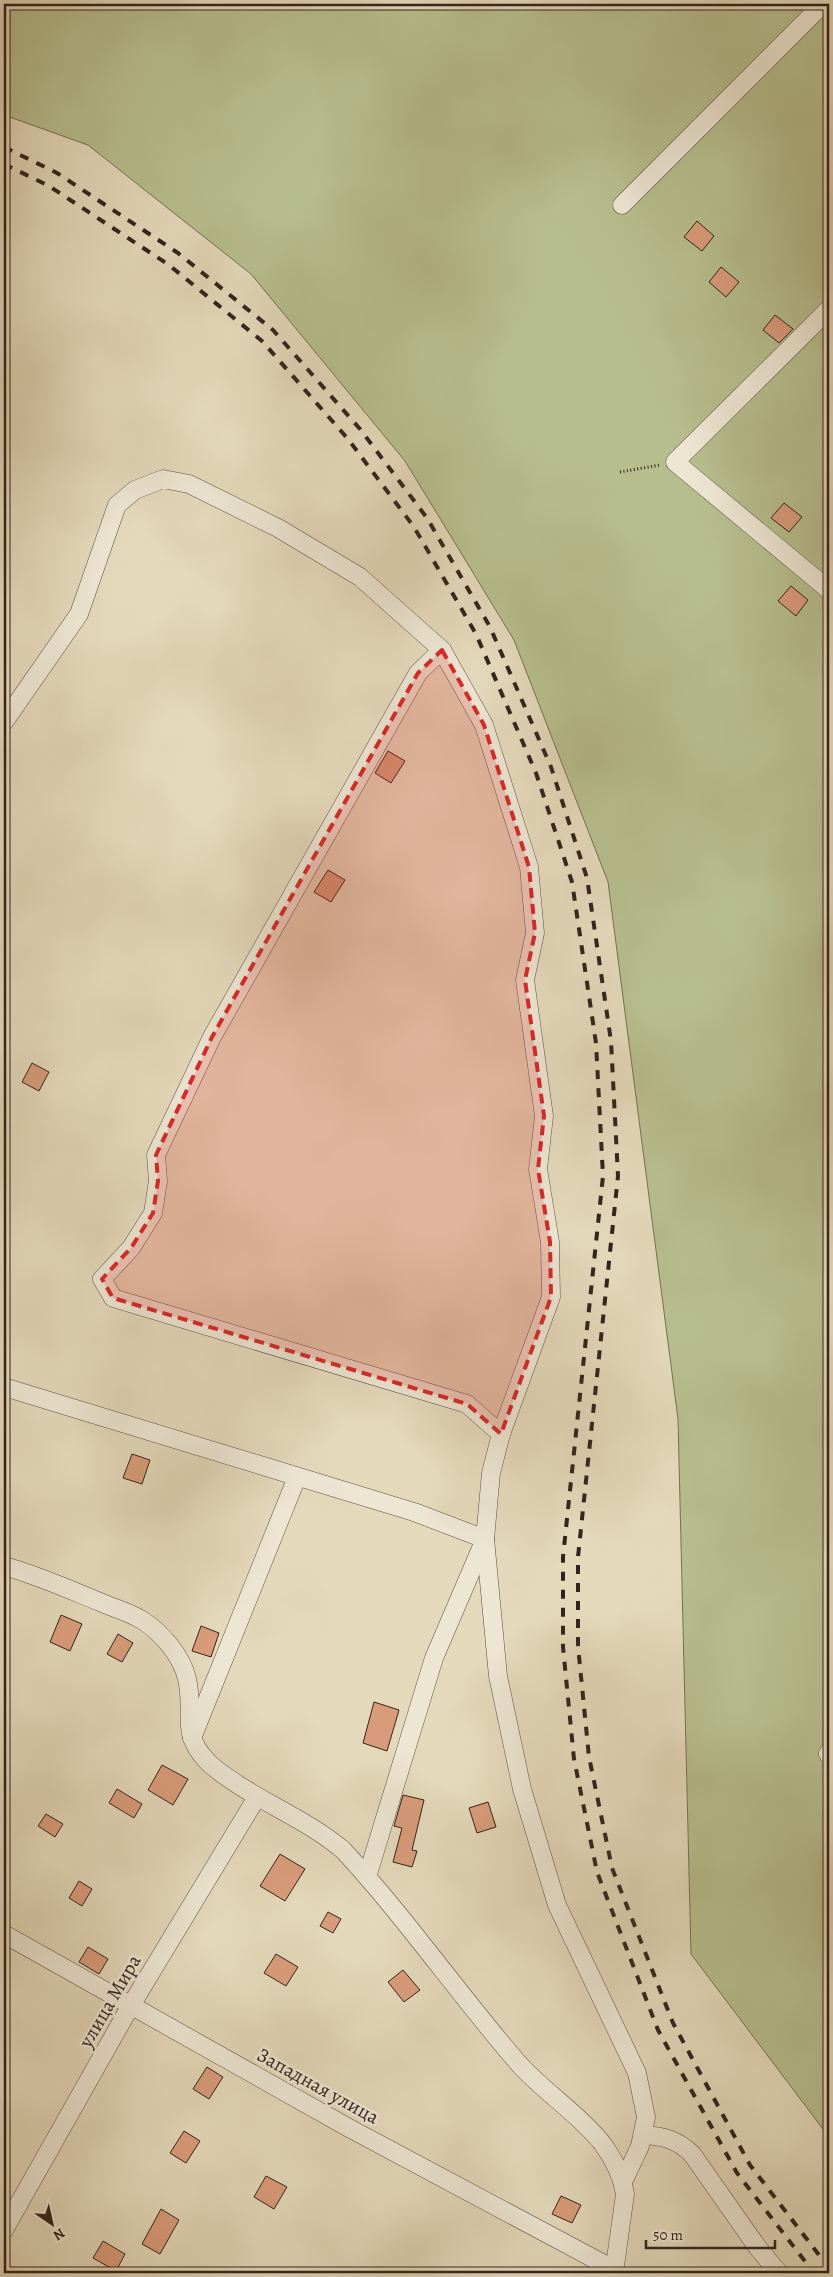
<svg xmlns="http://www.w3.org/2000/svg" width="833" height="2277" font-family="Alegreya,serif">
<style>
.green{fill:#b7be8e;stroke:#767055}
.building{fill:#d99c7a;stroke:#34231c}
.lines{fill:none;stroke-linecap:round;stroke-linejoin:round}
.minor-casing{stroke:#605044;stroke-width:19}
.path{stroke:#34231c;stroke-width:3;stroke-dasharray:1 2.5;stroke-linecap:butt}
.minor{stroke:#ede6d3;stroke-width:18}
.rail{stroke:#34231c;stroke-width:4;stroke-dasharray:9 9;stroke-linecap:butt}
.marked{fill:#d62828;fill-opacity:0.2;stroke:#d62828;stroke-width:4;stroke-dasharray:10 6;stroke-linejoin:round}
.labels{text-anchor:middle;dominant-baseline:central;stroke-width:5;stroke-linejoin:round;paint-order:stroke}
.street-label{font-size:20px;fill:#34231c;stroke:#ede6d3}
</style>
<rect width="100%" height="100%" fill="#e4d9bb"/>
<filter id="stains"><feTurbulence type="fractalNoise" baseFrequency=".004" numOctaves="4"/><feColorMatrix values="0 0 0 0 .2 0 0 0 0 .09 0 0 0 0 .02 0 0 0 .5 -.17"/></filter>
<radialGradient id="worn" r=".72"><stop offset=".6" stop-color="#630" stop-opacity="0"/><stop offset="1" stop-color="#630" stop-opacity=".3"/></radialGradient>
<path class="green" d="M 4,4 L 829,4 L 829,2137 L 691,1954 L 678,1419 L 608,882 L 514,640 L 405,461 L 251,274 L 88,145 L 4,115 Z"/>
<g class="building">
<path d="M 697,221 L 714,236 L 702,251 L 684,237 Z"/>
<path d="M 721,267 L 739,282 L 726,297 L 709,282 Z"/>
<path d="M 775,315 L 793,329 L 779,343 L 763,330 Z"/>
<path d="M 784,503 L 802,517 L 789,532 L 771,518 Z"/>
<path d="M 791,586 L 808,600 L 796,616 L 778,601 Z"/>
<path d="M 388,751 L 405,761 L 391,783 L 375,773 Z"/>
<path d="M 328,870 L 345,880 L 331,902 L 314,892 Z"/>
<path d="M 32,1063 L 49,1072 L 39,1091 L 22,1082 Z"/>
<path d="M 132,1454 L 150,1460 L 142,1484 L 123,1478 Z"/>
<path d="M 61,1615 L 82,1624 L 70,1651 L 50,1642 Z"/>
<path d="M 201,1626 L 219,1633 L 211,1657 L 192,1651 Z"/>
<path d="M 118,1634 L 133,1643 L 122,1662 L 107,1654 Z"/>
<path d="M 374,1702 L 399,1710 L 387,1751 L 363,1743 Z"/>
<path d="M 162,1765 L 188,1779 L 173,1805 L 148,1790 Z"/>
<path d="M 117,1789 L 142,1804 L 134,1818 L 109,1803 Z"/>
<path d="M 403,1795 L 424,1800 L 412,1850 L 417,1851 L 412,1867 L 393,1862 L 402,1828 L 394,1826 Z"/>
<path d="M 488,1802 L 496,1827 L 477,1833 L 469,1808 Z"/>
<path d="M 46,1814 L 63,1824 L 55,1837 L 38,1826 Z"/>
<path d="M 280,1854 L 305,1869 L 285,1901 L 260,1886 Z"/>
<path d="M 79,1881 L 92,1889 L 82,1906 L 69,1898 Z"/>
<path d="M 328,1912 L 341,1919 L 333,1933 L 320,1926 Z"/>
<path d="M 88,1947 L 108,1959 L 99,1974 L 79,1962 Z"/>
<path d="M 276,1954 L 298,1967 L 286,1986 L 264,1973 Z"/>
<path d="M 403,1970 L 420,1990 L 404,2002 L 388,1982 Z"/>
<path d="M 207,2067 L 223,2077 L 209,2099 L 193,2089 Z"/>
<path d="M 184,2131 L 200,2141 L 186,2163 L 170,2153 Z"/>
<path d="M 266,2176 L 287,2187 L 274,2209 L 254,2197 Z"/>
<path d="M 561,2196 L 581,2205 L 572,2223 L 552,2214 Z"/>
<path d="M 161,2209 L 179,2220 L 160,2254 L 142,2244 Z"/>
<path d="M 103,2241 L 125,2254 L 116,2271 L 93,2258 Z"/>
</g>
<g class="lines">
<defs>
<g id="minor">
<path d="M 622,205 L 823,4"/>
<path d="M 829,309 L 675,462 L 829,590"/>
<path d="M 442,650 L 418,673 L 212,1037 L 156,1155 L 158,1181 L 153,1213 L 131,1248 L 102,1279 L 113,1298 L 467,1404 L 501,1434"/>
<path d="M 4,722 L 79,614 L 117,505 L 135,490 L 163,479 L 189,484 L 278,528 L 360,577 L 442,650 L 484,725 L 529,867 L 535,933 L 525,980 L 544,1116 L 538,1169 L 550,1242 L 551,1297 L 501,1434 L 491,1473 L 485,1539 L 498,1676 L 522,1789 L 557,1905 L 637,2073 L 646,2117 L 640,2146 L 623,2182"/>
<path d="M 4,1387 L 414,1512 L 485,1539 L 434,1658 L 367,1877"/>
<path d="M 4,1566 C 37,1575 68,1589 100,1602 C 113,1608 129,1612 142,1620 C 161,1632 182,1656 187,1679 C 195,1712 179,1732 207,1761 C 215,1770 227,1777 237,1784 C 272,1807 311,1823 343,1850 C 406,1918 459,1995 519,2064 C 545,2093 578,2113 602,2143 C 613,2158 622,2175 625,2194 L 614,2273"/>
<path d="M 192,1738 L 297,1477"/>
<path d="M 828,1754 L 829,1752"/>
<path d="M 4,1934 L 349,2128 L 615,2270"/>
<path d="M 644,2135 C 663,2136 678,2140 692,2154 L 758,2248 L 779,2273"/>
<path d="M 4,2230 L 130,2007 L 257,1797"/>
</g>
</defs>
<use href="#minor" class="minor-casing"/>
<path class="path" d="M 620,472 L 660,465"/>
<use href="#minor" class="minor"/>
<g class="rail">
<path d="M 4,147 L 57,173 L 178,253 L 273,330 L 360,429 L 427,518 L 490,627 L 551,767 L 587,878 L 611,1041 L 618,1176 L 578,1557 L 578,1646 L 589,1757 L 612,1868 L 673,2023 L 750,2165 L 829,2268"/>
<path d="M 4,164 L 49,186 L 169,265 L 262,341 L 348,439 L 414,527 L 476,634 L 536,773 L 572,882 L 596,1043 L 603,1176 L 563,1557 L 563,1647 L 574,1759 L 597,1872 L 658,2030 L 737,2173 L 814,2273"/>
</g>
</g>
<path class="marked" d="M 442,650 L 484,725 L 529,867 L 535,933 L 525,980 L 544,1116 L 538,1169 L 550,1242 L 551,1297 L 501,1434 L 467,1404 L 113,1298 L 102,1279 L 131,1248 L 153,1213 L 158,1181 L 156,1155 L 212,1037 L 418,673 Z"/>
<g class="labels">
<g class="street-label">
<text transform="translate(110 2001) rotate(-60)">улица Мира</text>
<text transform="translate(318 2086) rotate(29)">Западная улица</text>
</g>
</g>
<rect width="833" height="2277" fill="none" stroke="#e4d9bb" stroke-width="20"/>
<rect x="5" y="5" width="823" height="2267" fill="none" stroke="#34231c" stroke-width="2.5"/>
<rect x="10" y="10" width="813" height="2257" fill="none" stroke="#34231c"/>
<g transform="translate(52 2224) rotate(146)" stroke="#ede6d3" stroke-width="4" paint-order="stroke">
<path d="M0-4L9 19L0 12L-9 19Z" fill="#34231c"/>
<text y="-8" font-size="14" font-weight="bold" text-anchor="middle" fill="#34231c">N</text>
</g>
<path d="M646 2240v8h129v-8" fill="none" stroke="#34231c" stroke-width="2.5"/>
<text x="653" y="2240" font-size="15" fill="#34231c" stroke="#ede6d3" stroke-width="4" paint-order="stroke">50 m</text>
<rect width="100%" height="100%" filter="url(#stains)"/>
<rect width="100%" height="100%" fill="url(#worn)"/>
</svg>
